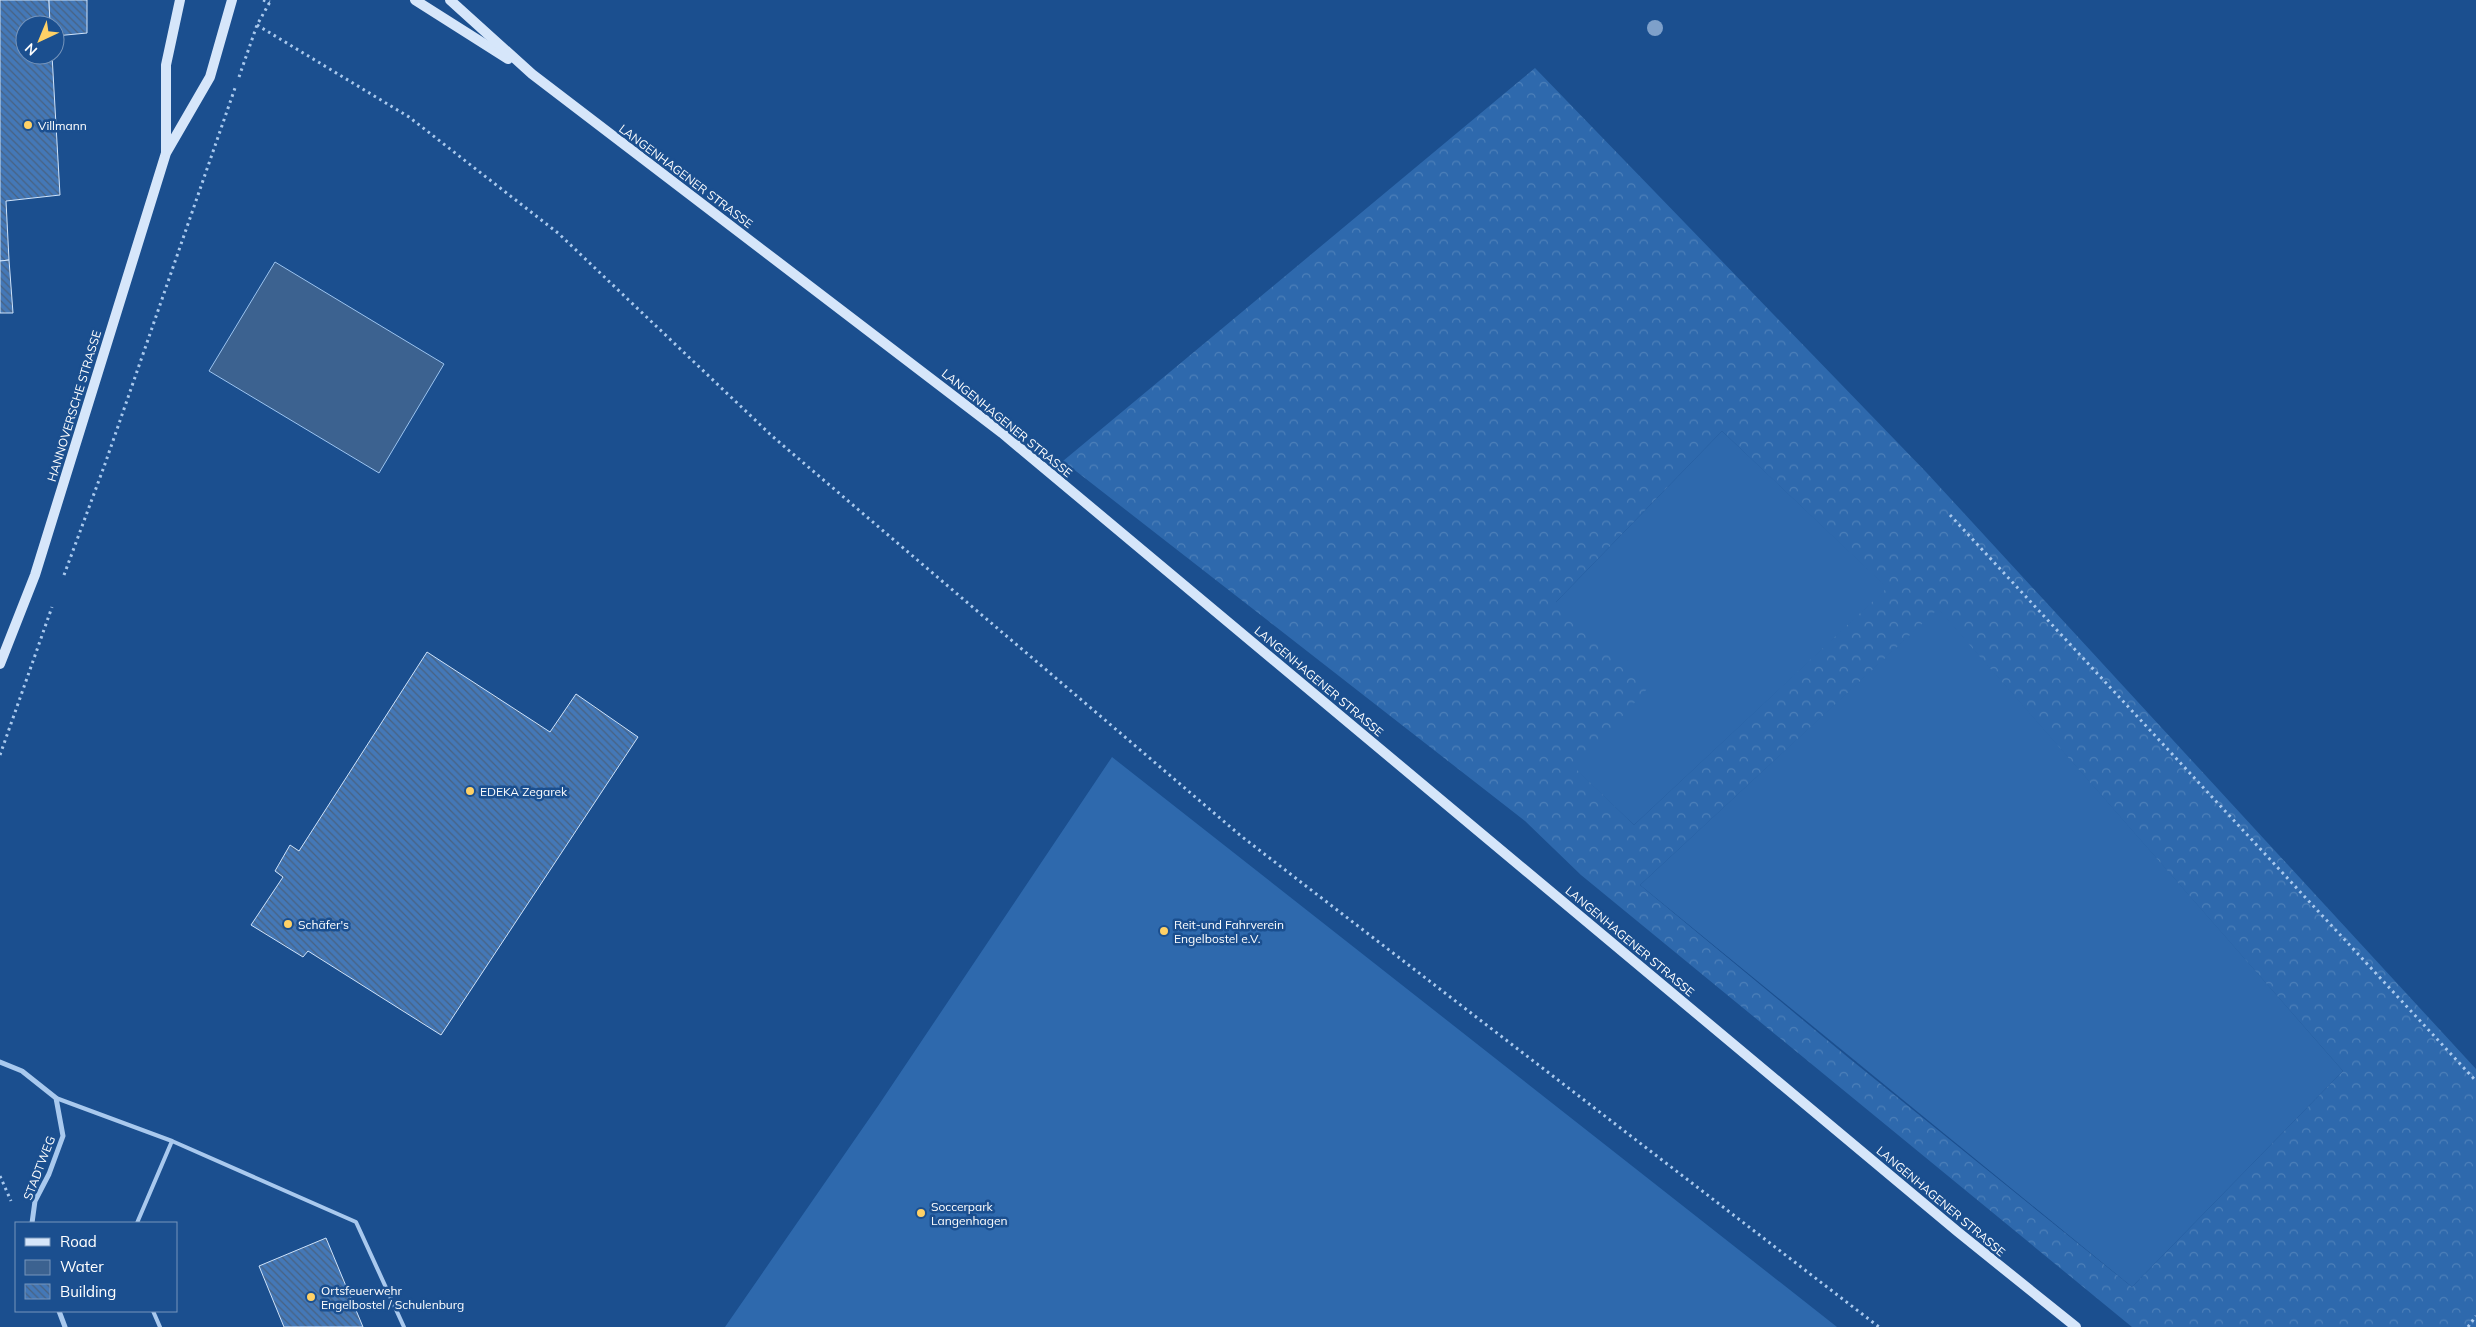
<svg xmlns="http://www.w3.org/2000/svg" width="2476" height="1327" font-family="Mulish,sans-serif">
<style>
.grass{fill:#2e69ad}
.forest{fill:url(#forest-crowns);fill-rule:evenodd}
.water{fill:#3c6290;stroke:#9cc4f0}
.building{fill:url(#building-back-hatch);stroke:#cfe3fa}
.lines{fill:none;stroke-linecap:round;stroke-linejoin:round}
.path{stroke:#a9c9ee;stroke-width:3;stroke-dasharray:2.5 4;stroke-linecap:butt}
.lane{stroke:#a9c9ee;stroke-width:4}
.street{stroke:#a9c9ee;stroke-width:5}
.secondary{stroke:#d6e6fa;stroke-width:10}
.tree{fill:#7ea0ca}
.poi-dot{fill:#ffd166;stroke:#1b4f8f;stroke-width:2}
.labels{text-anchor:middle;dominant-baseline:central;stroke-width:5;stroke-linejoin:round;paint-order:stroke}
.poi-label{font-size:12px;fill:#fff;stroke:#1b4f8f;text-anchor:start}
.street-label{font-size:12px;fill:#fff;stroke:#1b4f8f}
</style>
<defs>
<pattern id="forest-crowns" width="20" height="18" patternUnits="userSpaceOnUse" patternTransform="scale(1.25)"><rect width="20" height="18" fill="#2e69ad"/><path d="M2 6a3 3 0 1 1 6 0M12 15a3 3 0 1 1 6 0" fill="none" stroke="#4d80b9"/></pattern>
<pattern id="building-back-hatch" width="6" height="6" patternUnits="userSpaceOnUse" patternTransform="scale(1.25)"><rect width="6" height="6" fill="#4478b7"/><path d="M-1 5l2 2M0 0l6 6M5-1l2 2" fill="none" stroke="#486282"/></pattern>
</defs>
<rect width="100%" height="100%" fill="#1b4f8f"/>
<g class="grass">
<path d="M 1722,431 L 1888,588 L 1634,825 L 1574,768 L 1556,602 Z"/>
<path d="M 1938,608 L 2343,1071 L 2132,1287 L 1640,885 Z"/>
<path d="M 1112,757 L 1837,1327 L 725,1327 L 878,1106 Z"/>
</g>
<path class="forest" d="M 1535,68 L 1926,472 L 2476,1069 L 2476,1327 L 2132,1327 L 1581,875 L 1525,821 L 1063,461 ZM 1722,431 L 1887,588 L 1634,825 L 1575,768 L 1647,689 L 1556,602 ZM 1938,609 L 2343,1071 L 2132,1287 L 1850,1059 L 1640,885 Z"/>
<path class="water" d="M 275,262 L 444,364 L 379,473 L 209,371 Z"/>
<g class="building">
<path d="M 0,0 L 49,0 L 50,25 L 25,25 L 25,55 L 52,55 L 60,195 L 6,201 L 9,260 L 0,261 Z"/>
<path d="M 49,0 L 87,0 L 87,33 L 55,36 L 55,25 L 50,25 Z"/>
<path d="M 9,260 L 13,313 L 0,313 L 0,261 Z"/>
<path d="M 427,652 L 550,732 L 576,694 L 638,737 L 441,1035 L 308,951 L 303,957 L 251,925 L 283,877 L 275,871 L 290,845 L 299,851 Z"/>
<path d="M 326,1238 L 363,1327 L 284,1327 L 259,1266 Z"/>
</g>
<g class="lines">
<g class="path">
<path d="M 263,0 L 270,2"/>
<path d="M 257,25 L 409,117 L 558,233 L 772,436 L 1241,836 L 1879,1327"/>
<path d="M 239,77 L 257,25 L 271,0"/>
<path d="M 1950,515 L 2476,1081"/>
<path d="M 64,575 L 105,464 L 235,88"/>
<path d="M 0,755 L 52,607"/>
<path d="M 0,1176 L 11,1201"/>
<path d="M 2468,1327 L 2476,1316"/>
</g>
<g class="lane">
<path d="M 56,1098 L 172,1141 L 356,1222 L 404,1327"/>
<path d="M 137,1223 L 172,1141"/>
<path d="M 153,1311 L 160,1327"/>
</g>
<g class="street">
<path d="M 0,1062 L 22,1071 L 56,1098 L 63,1136 L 49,1174 L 35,1201 L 32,1223"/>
<path d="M 59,1311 L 65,1327"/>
</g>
<g class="secondary">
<path d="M 415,0 L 508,59"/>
<path d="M 450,0 L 532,74 L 1002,433 L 1958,1232 L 2076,1327"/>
<path d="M 166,152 L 166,65 L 180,0"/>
<path d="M 0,664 L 35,575 L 166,153 L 210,77 L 232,0"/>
</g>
</g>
<circle class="tree" cx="1655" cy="28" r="8"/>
<g class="poi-dot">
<circle cx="28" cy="125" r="5"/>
<circle cx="470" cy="791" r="5"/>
<circle cx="288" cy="924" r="5"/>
<circle cx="1164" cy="931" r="5"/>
<circle cx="921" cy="1213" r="5"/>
<circle cx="311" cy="1297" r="5"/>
</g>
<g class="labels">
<g class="poi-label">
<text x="38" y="125">Villmann</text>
<text x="480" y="791">EDEKA Zegarek</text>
<text x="298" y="924">Schäfer's</text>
<text x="1174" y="924">Reit-und Fahrverein<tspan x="1174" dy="14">Engelbostel e.V.</tspan></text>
<text x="931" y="1206">Soccerpark<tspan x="931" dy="14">Langenhagen</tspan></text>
<text x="321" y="1290">Ortsfeuerwehr<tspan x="321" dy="14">Engelbostel / Schulenburg</tspan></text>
</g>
<g class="street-label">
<text transform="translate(686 176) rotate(37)">LANGENHAGENER STRASSE</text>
<text transform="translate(74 406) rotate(-73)">HANNOVERSCHE STRASSE</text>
<text transform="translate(1007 423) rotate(39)">LANGENHAGENER STRASSE</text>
<text transform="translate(1319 681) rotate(40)">LANGENHAGENER STRASSE</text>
<text transform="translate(1630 941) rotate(40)">LANGENHAGENER STRASSE</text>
<text transform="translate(39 1168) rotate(-69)">STADTWEG</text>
<text transform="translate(1941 1201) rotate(40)">LANGENHAGENER STRASSE</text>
</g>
</g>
<rect x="15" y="1222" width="162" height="90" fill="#1b4f8f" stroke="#7695bc"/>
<rect x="25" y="1238" width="25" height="8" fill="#d6e6fa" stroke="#7695bc"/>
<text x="60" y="1247" font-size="15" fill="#ffffff">Road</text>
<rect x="25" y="1260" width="25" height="15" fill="#3c6290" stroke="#7695bc"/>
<text x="60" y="1272" font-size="15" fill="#ffffff">Water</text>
<rect x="25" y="1284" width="25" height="15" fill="url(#building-back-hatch)" stroke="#7695bc"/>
<text x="60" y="1297" font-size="15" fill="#ffffff">Building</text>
<g transform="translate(40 40) rotate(224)"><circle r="24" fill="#1b4f8f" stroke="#7695bc"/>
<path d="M0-4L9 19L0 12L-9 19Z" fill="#ffd166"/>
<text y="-8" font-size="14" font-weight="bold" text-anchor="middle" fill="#ffffff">N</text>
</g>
</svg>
